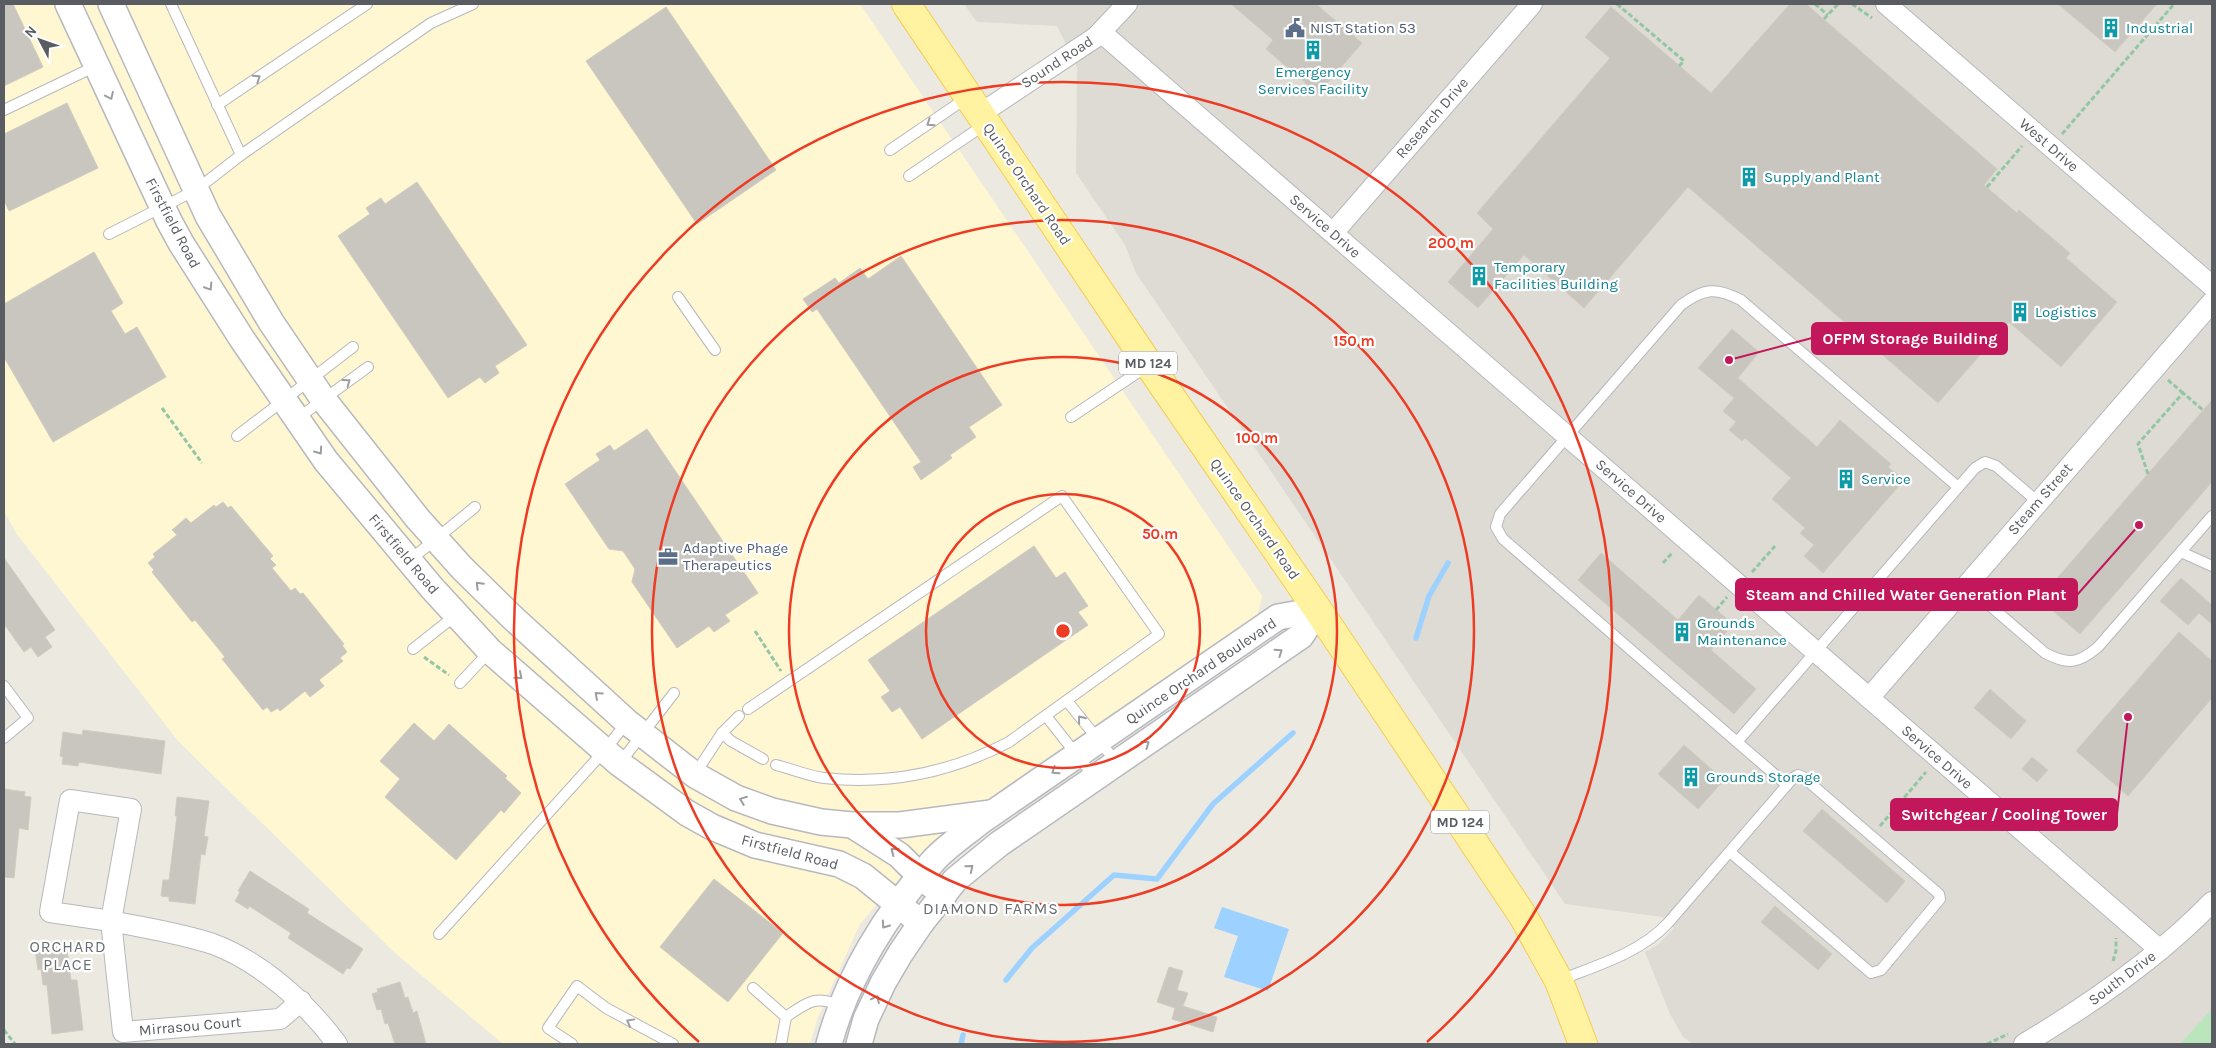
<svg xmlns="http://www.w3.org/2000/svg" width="2216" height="1048" font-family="Karla,sans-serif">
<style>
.commercial{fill:#fff6d2}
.industrial{fill:#dddbd4}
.green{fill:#bbe5bc}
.water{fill:#9dd1ff}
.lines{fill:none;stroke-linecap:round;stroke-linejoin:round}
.stream{stroke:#9dd1ff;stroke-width:5.5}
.building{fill:#c9c6bf;stroke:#d1ccbe}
.service-casing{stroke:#b6b8bd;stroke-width:12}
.minor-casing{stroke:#b6b8bd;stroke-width:22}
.tertiary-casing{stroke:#b6b8bd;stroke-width:28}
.primary-casing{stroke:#f5cc50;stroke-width:30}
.path{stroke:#93c6a3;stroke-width:3;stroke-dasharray:5 2.5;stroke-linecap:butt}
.service{stroke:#fff;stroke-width:10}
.minor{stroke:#fff;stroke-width:20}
.tertiary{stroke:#fff;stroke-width:25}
.primary{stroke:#fff3a2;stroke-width:28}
.oneway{stroke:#9b9da0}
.ring{fill:none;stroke:#ed3b24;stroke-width:2.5}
.labels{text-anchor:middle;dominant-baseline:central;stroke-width:4.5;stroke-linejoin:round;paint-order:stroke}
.shield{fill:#fff;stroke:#8b8d90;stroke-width:1}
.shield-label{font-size:14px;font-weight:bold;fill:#595c61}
.service-label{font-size:15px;fill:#4e5e75;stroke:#fff;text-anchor:start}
.culture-label{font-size:15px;fill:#0d838f;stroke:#fff;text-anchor:start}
.street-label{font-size:15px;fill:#595c61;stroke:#fff}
.neighbourhood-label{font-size:16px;letter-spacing:1px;fill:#696e73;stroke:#fff}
.centre{fill:#ed3b24;stroke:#fff;stroke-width:2.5}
.ring-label{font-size:15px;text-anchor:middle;font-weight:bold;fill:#ed3b24;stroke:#fff;stroke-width:4.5;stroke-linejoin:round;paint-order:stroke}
.leader{fill:none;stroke:#c2185b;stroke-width:2}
.callout-dot{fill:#c2185b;stroke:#fff;stroke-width:2}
.callout{fill:#c2185b;stroke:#c2185b;stroke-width:2}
.callout-label{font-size:16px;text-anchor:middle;font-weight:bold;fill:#fff}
</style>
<rect width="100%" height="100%" fill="#eceae0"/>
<path class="commercial" d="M 4,4 L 860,4 L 1262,596 L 1258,614 L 1026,772 L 929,844 L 860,924 L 818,1017 L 810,1044 L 503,1044 L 395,953 L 178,741 L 16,533 L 4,511 Z"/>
<path class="industrial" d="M 964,4 L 2212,4 L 2212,1044 L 1693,1044 L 1683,1037 L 1670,1014 L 1645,952 L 1660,943 L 1674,928 L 1662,917 L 1565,904 L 1136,273 L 1125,245 L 1076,173 L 1077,67 L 1057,26 L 977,22 Z"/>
<path class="green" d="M 2212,1009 L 2212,1044 L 2180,1044 Z"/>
<path class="water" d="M 1222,907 L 1289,929 L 1268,991 L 1224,977 L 1238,936 L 1214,928 Z"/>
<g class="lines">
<g class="stream">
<path d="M 1416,638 L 1429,596 L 1448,563"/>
<path d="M 1006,980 L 1032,948 L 1114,875 L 1157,879 L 1213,804 L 1293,733"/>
<path d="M 961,1044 L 963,1035"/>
</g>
</g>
<g class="building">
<path d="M 4,4 L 13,4 L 43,67 L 4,86 Z"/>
<path d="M 1231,4 L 1316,4 L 1362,43 L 1318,94 L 1266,49 L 1273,40 Z"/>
<path d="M 1790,4 L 1806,4 L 1997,169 L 1984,185 L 2017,213 L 2019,210 L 2070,253 L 2066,258 L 2117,302 L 2061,367 L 2009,322 L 1938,403 L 1688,187 L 1584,308 L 1524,255 L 1478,308 L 1448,282 L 1493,229 L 1477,213 L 1610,58 L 1585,37 L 1611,7 L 1711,93 Z"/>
<path d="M 2058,4 L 2157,4 L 2115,52 Z"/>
<path d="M 666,7 L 776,170 L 697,224 L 586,61 Z"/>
<path d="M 67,103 L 98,168 L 9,211 L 4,200 L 4,134 Z"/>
<path d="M 417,182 L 527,345 L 495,366 L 499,373 L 485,383 L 480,377 L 448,398 L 338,236 L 370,214 L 366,208 L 381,198 L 385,204 Z"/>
<path d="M 94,252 L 123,303 L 111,311 L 125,334 L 137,327 L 166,377 L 53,442 L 4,357 L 4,304 Z"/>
<path d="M 901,256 L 1002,405 L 969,427 L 976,437 L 950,455 L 952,458 L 921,480 L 913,467 L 921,462 L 817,309 L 812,312 L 803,299 L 835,278 L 839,283 L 860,268 L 868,279 Z"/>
<path d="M 1732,329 L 1759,352 L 1738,378 L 1817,447 L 1840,420 L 1891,464 L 1888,467 L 1904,480 L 1823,573 L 1804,556 L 1814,545 L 1800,533 L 1805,528 L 1772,499 L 1791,478 L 1745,438 L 1742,441 L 1729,430 L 1736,422 L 1723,411 L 1734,398 L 1698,368 Z"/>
<path d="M 2212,400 L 2212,482 L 2080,634 L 2039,599 Z"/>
<path d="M 647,429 L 758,593 L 725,615 L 730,621 L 714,632 L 709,626 L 677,648 L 632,582 L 635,569 L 623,551 L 609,549 L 565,484 L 600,460 L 596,454 L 610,445 L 614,451 Z"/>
<path d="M 223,502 L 228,508 L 231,506 L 273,556 L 270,559 L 276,565 L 272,568 L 291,591 L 295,588 L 300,594 L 303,593 L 344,644 L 342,645 L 347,652 L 340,658 L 343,661 L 319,680 L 324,686 L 310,697 L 305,691 L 280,711 L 278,708 L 271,712 L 267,707 L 263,710 L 222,659 L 225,657 L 195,620 L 192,622 L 152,572 L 154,570 L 148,563 L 155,557 L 153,554 L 177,535 L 172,530 L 186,518 L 191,523 L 214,505 L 216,507 Z"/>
<path d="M 1034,546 L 1056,578 L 1065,572 L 1088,606 L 1078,612 L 1088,625 L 922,739 L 900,707 L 892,712 L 881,697 L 890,691 L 868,660 Z"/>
<path d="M 1601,553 L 1678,620 L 1699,595 L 1733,624 L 1711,650 L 1756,689 L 1734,714 L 1578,580 Z"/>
<path d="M 4,558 L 55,630 L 45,637 L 52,647 L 38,657 L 31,647 L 24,652 L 4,624 Z"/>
<path d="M 2181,578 L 2212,605 L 2212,624 L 2199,613 L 2188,625 L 2160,601 Z"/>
<path d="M 2179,632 L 2212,661 L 2212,698 L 2128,796 L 2076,751 Z"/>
<path d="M 1990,689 L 2026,721 L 2011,739 L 1974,708 Z"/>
<path d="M 414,723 L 434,741 L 449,724 L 507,776 L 505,778 L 521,793 L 504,813 L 501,810 L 456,860 L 385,797 L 400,779 L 380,761 Z"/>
<path d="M 83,730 L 165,741 L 161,774 L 79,762 L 78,766 L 62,764 L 63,757 L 60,756 L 63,732 L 82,735 Z"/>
<path d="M 1684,745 L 1724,780 L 1698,809 L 1658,774 Z"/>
<path d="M 2032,757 L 2048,770 L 2037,782 L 2022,769 Z"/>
<path d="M 4,789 L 25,792 L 24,796 L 31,797 L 28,830 L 19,828 L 14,878 L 4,877 Z"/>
<path d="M 177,797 L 209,801 L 204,836 L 208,837 L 205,855 L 201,854 L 195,904 L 169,901 L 169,897 L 161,896 L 163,880 L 169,880 L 177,816 L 175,816 Z"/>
<path d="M 1822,809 L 1905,881 L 1887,903 L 1803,831 Z"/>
<path d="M 250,871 L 309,909 L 307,913 L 363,949 L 350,969 L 347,968 L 343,974 L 288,938 L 291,933 L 249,906 L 248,909 L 235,901 L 240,892 L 238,891 Z"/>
<path d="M 714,879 L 783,933 L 728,1002 L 660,947 Z"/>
<path d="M 1775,906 L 1832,954 L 1818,970 L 1761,922 Z"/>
<path d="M 58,947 L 59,950 L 67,949 L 71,980 L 77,980 L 83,1030 L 52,1034 L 47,985 L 43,985 L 41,969 L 38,970 L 35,950 Z"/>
<path d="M 1169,967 L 1183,971 L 1177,990 L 1188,993 L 1183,1006 L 1217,1017 L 1213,1032 L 1172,1019 L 1175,1008 L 1157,1002 Z"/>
<path d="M 400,982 L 405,998 L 408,997 L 413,1013 L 417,1011 L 426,1044 L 395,1044 L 388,1023 L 385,1024 L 381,1009 L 377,1010 L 372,994 L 378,992 L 377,989 Z"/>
</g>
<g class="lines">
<defs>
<g id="service">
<path d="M 171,4 L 241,155"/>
<path d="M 217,105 L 367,4"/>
<path d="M 4,110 L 96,66"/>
<path d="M 890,150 L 968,97"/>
<path d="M 909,176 L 987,123"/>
<path d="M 109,234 L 196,190 L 241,155 L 431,23 L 473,4"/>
<path d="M 678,297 L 715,350"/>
<path d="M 1071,417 L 1149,365"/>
<path d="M 298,418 L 368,367"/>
<path d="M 237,436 L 353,347"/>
<path d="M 1958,487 L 1741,300 C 1716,287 1704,288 1681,305 L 1500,514 L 1496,527 L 1503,539 L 1737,742 L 1975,468 L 1985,462 L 1996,466 L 2038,502"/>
<path d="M 2181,552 L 2212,566"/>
<path d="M 410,560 L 475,507"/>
<path d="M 1966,585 L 2045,653 C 2068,665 2078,664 2098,647 L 2212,516"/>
<path d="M 413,649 L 456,615"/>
<path d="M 460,683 L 490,651"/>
<path d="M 4,686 L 28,718 L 4,738"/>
<path d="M 1067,701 L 1117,763"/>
<path d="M 748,709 L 1062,496 L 1159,634 L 1009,742 C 952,772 889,785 824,778 C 808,776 792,769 776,765"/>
<path d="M 1046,716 L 1095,778"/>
<path d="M 722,733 L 731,741 L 763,759"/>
<path d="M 1737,742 L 1787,785"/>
<path d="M 620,763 L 674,693"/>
<path d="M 695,774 L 722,733 L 739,716"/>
<path d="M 439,934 L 605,750 L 627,722"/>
<path d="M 1560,980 C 1598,965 1640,953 1668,923 L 1793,778 L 1798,775 L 1803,777 L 1939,894 L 1940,899 L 1881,970 L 1871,973 L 1730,852"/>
<path d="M 753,988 L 786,1017 L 781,1044"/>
<path d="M 786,1017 C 806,1003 816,994 840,1006"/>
<path d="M 572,1044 L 548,1028 L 577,986 L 606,1008 L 673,1044"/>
</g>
<g id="minor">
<path d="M 1886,4 L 2212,286"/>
<path d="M 1102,33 L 2160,950"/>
<path d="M 980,114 L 1096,37 L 1127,4"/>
<path d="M 1333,233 L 1532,4"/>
<path d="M 1869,698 L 2212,302"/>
<path d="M 70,800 L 131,809 L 111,921 L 50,912 Z"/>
<path d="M 301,1001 L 280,1019 L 123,1032 L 111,921 C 145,928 180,933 213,944 C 261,962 307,1003 337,1044"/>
<path d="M 2024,1044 C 2091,1004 2158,958 2212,902"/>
</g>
<g id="tertiary">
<path d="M 68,4 L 169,221 L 181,243 L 242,339 L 326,461 L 432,588 L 490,651 L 620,764 L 687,813 L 712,827 L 755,845 L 839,864 L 863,876 L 921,923"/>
<path d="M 111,4 L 208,216 L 271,322 L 323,399 L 418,519 L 462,568 L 513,618 L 627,722 L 695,775 L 736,798 L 772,811 L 821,822 L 852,825 L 899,855 L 921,877 L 944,895"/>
<path d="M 854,825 L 900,825 L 991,813"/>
<path d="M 829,1044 C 847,977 887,912 934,860 C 947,846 965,834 981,821 L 1278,617 L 1318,610"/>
<path d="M 859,1044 L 866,1019 L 883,983 L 900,954 L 921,923 L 955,880 L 999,844 L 1301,636 L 1318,610"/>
</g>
<path id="primary" d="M 906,4 L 1149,365 L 1318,610 L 1523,916 L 1559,981 L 1583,1044"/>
</defs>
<use href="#service" class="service-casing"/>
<use href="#minor" class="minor-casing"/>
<use href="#tertiary" class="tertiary-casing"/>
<use href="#primary" class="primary-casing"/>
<g class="path">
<path d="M 1617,4 L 1684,61 L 1679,66"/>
<path d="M 1815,4 L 1828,15"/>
<path d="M 1852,4 L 1872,18"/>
<path d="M 1824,19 L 1838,4"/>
<path d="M 2062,134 L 2174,4"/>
<path d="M 1987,187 L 2022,146"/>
<path d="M 2168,380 L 2183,393"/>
<path d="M 162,408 L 202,463"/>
<path d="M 2148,474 L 2138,444 L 2183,393 L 2203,410"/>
<path d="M 1663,563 L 1673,552"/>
<path d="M 1752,572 L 1775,546"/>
<path d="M 1716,610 L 1727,597"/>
<path d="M 755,631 L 781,671"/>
<path d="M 424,657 L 449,675"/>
<path d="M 1880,826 L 1926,772"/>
<path d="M 2113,961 L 2116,951 L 2116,938"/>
<path d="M 4,1030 L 15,1044"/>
<path d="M 1987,1044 L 2008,1034"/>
</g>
<use href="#service" class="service"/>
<use href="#minor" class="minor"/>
<use href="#tertiary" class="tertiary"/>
<use href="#primary" class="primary"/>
</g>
<defs><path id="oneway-chevron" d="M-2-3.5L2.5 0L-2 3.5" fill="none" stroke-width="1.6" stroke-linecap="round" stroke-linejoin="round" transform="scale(1.25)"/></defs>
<g class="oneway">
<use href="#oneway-chevron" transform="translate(257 78) rotate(-34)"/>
<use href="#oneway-chevron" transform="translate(110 96) rotate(65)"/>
<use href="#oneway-chevron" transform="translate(930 123) rotate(146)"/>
<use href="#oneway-chevron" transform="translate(209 287) rotate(57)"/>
<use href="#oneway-chevron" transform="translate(347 382) rotate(-36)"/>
<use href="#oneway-chevron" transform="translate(319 451) rotate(55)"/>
<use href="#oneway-chevron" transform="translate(479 585) rotate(-135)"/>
<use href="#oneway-chevron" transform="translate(1279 652) rotate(-35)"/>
<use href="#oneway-chevron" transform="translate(519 676) rotate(40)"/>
<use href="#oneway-chevron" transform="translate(598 695) rotate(-138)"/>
<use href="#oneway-chevron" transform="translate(1081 719) rotate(-128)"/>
<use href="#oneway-chevron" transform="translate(1146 744) rotate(-35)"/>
<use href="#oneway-chevron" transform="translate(1055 771) rotate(146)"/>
<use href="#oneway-chevron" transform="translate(743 800) rotate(-159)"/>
<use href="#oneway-chevron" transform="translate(894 851) rotate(-143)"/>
<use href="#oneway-chevron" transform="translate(970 868) rotate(-39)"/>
<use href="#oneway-chevron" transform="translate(885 925) rotate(125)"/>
<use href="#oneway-chevron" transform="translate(876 999) rotate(-64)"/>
<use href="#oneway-chevron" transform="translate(630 1022) rotate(-151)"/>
</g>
<g class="ring">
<circle cx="1063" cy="631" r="137"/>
<circle cx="1063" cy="631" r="274"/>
<circle cx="1063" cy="631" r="411"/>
<path d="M699 1042A549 549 0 1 1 1427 1042"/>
</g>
<defs>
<symbol id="civic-bare" viewBox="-9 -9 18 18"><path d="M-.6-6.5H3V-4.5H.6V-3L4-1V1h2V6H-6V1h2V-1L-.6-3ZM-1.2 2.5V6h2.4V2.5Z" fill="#5c6f8a" stroke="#fff" stroke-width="2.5" paint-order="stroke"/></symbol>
<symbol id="building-bare" viewBox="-9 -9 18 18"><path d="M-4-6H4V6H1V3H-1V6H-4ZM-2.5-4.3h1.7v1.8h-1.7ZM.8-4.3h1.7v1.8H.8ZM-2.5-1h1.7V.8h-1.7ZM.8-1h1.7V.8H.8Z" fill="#0f9aa8" stroke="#fff" stroke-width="2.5" paint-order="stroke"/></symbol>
<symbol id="office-bare" viewBox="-9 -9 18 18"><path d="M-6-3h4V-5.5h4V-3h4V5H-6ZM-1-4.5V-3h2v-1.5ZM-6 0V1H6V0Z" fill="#5c6f8a" stroke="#fff" stroke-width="2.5" paint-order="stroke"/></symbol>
</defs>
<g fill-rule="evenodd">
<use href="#civic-bare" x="1281" y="14" width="28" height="28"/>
<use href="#building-bare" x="2097" y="14" width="28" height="28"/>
<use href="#building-bare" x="1299" y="36" width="28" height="28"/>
<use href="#building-bare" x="1735" y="163" width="28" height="28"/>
<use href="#building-bare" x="1465" y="262" width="28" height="28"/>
<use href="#building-bare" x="2006" y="298" width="28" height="28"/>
<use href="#building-bare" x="1832" y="465" width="28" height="28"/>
<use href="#office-bare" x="654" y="543" width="28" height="28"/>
<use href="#building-bare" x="1668" y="618" width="28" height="28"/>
<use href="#building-bare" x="1677" y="763" width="28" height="28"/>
</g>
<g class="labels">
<g class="shield">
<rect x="1119" y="351.5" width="58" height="23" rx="4"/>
<rect x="1431" y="810.5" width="58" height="23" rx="4"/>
</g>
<g class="shield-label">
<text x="1148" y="363">MD 124</text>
<text x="1460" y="822">MD 124</text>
</g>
<g class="service-label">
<text x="1310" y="28">NIST Station 53</text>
<text x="683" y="548">Adaptive Phage<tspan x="683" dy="17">Therapeutics</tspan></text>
</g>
<g class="culture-label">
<text x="2126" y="28">Industrial</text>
<text x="1313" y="72" text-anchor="middle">Emergency<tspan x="1313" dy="17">Services Facility</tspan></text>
<text x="1764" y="177">Supply and Plant</text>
<text x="1494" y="267">Temporary<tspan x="1494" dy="17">Facilities Building</tspan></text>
<text x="2035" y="312">Logistics</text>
<text x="1861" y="479">Service</text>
<text x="1697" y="623">Grounds<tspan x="1697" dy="17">Maintenance</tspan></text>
<text x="1706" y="777">Grounds Storage</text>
</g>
<g class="street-label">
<text transform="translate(1057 62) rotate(-33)">Sound Road</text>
<text transform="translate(1432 118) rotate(-49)">Research Drive</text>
<text transform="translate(2049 145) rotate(41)">West Drive</text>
<text transform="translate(1027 184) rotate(56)">Quince Orchard Road</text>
<text transform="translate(173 223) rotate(62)">Firstfield Road</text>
<text transform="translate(1325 226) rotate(41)">Service Drive</text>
<text transform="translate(1631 491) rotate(41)">Service Drive</text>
<text transform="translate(2040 499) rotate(-49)">Steam Street</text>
<text transform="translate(1255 519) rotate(55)">Quince Orchard Road</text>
<text transform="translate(404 554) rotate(50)">Firstfield Road</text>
<text transform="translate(1201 671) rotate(-34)">Quince Orchard Boulevard</text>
<text transform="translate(1937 757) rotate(41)">Service Drive</text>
<text transform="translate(790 852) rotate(15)">Firstfield Road</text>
<text transform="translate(2122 978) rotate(-37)">South Drive</text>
<text transform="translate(190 1026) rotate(-5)">Mirrasou Court</text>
</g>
<g class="neighbourhood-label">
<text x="991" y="908">DIAMOND FARMS</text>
<text x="68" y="946">ORCHARD<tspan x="68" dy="18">PLACE</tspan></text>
</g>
</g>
<circle cx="1063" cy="631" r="8" class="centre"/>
<g class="ring-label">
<text x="1451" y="248">200 m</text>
<text x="1354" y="346">150 m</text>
<text x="1257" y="443">100 m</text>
<text x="1160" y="539">50 m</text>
</g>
<path class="leader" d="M1729 360L1812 338M2139 525L2077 595M2128 717L2117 814"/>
<g class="callout-dot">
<circle cx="1729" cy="360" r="5"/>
<circle cx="2139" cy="525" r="5"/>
<circle cx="2128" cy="717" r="5"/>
</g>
<g class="callout">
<rect x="1812" y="323" width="195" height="31" rx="5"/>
<rect x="1736" y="579" width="341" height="31" rx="5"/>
<rect x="1891" y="799" width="226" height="31" rx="5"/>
</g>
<g class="callout-label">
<text x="1910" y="344">OFPM Storage Building</text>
<text x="1906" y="600">Steam and Chilled Water Generation Plant</text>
<text x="2004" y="820">Switchgear / Cooling Tower</text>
</g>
<rect width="2216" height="1048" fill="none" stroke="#595c61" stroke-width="10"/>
<g transform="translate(40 40) rotate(311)" stroke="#ffffff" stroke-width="4" paint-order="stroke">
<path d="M0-4L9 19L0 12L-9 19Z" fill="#595c61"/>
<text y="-8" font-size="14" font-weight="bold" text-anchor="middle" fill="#595c61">N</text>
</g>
</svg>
